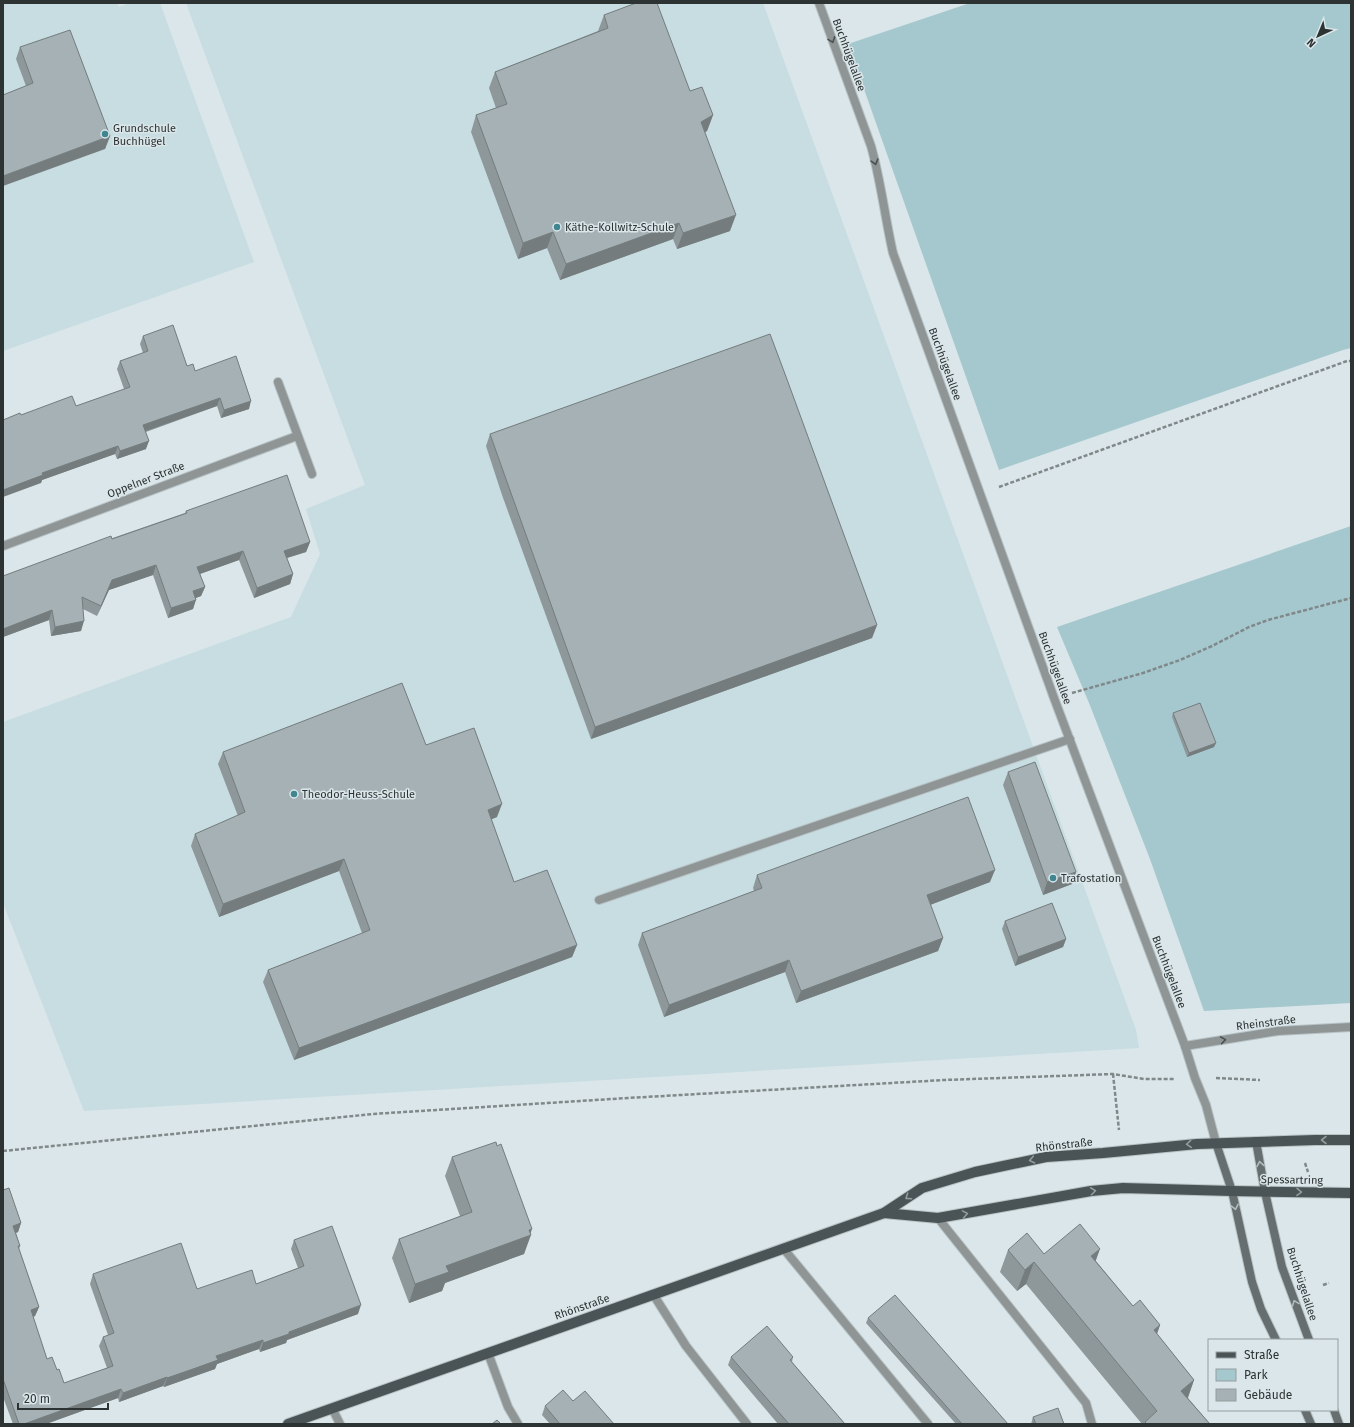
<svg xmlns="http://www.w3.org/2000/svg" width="1354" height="1427" font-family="'Fira Sans',sans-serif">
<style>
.built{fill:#c7dde1}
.green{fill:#a4c8ce}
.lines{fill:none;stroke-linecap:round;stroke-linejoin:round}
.lane-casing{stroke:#b7c2c5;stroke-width:10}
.street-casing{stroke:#b7c2c5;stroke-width:10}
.secondary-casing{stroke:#b7c2c5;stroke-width:10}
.primary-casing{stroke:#b7c2c5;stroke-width:12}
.path{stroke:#80888a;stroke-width:2.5;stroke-dasharray:4 2;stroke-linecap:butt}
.lane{stroke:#8f9495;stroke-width:8}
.street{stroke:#8f9495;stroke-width:8}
.secondary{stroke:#666e6f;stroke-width:8}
.primary{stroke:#4a5355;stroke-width:10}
.wall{fill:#8e989b}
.shaded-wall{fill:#747c7e}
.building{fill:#a5b1b4;stroke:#747c7e}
.oneway{stroke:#4a4f50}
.oneway2{stroke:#929c9f}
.oneway3{stroke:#b1bcbe}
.poi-dot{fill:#408691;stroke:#dae6e9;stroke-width:1.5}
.labels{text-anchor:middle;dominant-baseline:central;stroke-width:3;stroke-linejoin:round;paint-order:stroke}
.street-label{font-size:11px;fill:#2d3233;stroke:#dae6e9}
.poi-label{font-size:11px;fill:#2d3233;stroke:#dae6e9;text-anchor:start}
</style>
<rect width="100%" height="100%" fill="#dae6e9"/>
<g class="built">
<path d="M 3,3 L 117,3 L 119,7 L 130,3 L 160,3 L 254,262 L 3,351 Z"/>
<path d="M 186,3 L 763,3 L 1136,1030 L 1139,1048 L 84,1111 L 3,903 L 3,722 L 291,617 L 320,554 L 306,509 L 365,485 Z"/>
</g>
<g class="green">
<path d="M 970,3 L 1351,3 L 1351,348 L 1343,350 L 999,470 L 848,44 Z"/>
<path d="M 1351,526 L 1351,1003 L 1204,1011 L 1150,859 L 1089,703 L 1057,627 Z"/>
</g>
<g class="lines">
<defs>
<g id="lane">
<path d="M 278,382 L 312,474"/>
<path d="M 599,900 L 1070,739"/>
<path d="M 938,1218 L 1086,1403 L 1092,1424"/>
<path d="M 783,1248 L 928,1424"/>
<path d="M 653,1294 L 686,1346 L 747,1424"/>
<path d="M 488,1353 L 508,1407 L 518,1424"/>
<path d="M 332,1408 L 340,1424"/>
</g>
<g id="street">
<path d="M 819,3 L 871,146 C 881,181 885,218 893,253 L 1054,698 L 1185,1046 L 1195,1078 L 1206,1105 L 1216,1143"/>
<path d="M 3,546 L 297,436"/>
<path d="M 1185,1046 L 1278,1031 L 1351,1027"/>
</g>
<g id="secondary">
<path d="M 1256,1141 L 1265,1192 L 1282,1267 L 1309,1340"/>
<path d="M 1216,1143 L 1232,1191 L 1252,1282 L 1261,1309 L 1276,1340"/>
<path d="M 1305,1410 L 1311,1424"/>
<path d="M 1334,1410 L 1339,1424"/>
</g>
<g id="primary">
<path d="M 884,1213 L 938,1218 L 1091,1191 L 1123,1188 L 1232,1191 L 1351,1193"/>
<path d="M 288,1424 L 884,1213 L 922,1188 L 975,1172 L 1046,1157 L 1103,1153 L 1197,1144 L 1315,1140 L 1351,1140"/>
</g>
</defs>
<use href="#lane" class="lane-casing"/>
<use href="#street" class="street-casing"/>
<use href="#secondary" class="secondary-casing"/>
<use href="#primary" class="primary-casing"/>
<g class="path">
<path d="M 999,487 L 1347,361 L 1351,361"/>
<path d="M 1072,693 L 1143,673 L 1180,660 L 1212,646 L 1249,627 L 1268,620 L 1351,598"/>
<path d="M 1113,1074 L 1119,1130"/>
<path d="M 1216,1078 L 1260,1080"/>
<path d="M 3,1151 L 373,1114 L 628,1098 L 944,1080 L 1113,1074 L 1144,1079 L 1175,1079"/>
<path d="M 1305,1163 L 1308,1172"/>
<path d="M 1323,1285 L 1329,1283"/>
</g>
<use href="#lane" class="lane"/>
<use href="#street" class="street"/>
<use href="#secondary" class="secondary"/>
<use href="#primary" class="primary"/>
</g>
<g class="wall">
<path d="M 604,15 L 690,91 L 713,115 L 707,131 L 705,132 L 730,231 L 677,249 L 673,239 L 560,280 L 547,248 L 518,259 L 471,132 L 476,115 L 496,108 L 489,88 L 495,72 L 598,31 Z"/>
<path d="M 20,47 L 110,136 L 105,149 L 26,86 L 16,59 Z"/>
<path d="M 143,336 L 187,366 L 195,371 L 249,409 L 221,418 L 217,406 L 146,432 L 146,449 L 117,459 L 115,454 L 42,480 L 41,483 L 21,415 L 76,406 L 124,389 L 117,369 L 120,361 L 143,353 L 140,344 Z"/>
<path d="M 490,434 L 877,625 L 872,638 L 591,739 L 502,495 L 486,446 Z"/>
<path d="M 186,511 L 310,542 L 306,552 L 287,558 L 293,574 L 290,584 L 254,598 L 239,560 L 200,574 L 205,587 L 201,596 L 196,598 L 193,609 L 168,618 L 153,575 L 109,590 L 97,616 L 83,609 L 81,631 L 51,636 L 49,620 L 3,637 L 3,576 L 185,513 Z"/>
<path d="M 1173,713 L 1214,747 L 1187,757 L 1172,717 Z"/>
<path d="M 426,745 L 497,817 L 491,819 L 514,882 L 577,945 L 572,957 L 294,1060 L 263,982 L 268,970 L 362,933 L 339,871 L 219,917 L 191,846 L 195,834 L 238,816 L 218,764 L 223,752 Z"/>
<path d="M 1008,772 L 1076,872 L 1072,884 L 1043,895 L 1003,785 Z"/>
<path d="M 757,875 L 990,882 L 930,905 L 943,938 L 938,951 L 796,1003 L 785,972 L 664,1017 L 638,945 L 642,933 L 754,891 L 753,888 Z"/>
<path d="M 1005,921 L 1066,939 L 1063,947 L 1015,966 L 1002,929 Z"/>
<path d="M 452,1157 L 530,1234 L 524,1254 L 445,1283 L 442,1291 L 409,1303 L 392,1258 L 399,1239 L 460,1216 L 445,1176 Z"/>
<path d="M 3,1190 L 21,1223 L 18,1232 L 16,1233 L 20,1246 L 19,1249 L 39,1307 L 35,1316 L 33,1317 L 47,1359 L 57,1370 L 64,1383 L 107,1368 L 99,1346 L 103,1337 L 108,1335 L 90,1284 L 93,1274 L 197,1289 L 256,1284 L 298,1268 L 291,1249 L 294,1240 L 358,1314 L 287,1340 L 286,1343 L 260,1352 L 259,1349 L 217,1364 L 215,1369 L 164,1387 L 163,1386 L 119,1402 L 118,1398 L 46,1424 L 13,1424 L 3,1397 Z"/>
<path d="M 1008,1250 L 1044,1254 L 1096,1261 L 1133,1306 L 1160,1325 L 1157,1334 L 1194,1380 L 1188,1398 L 1210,1424 L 1142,1424 L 1026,1284 L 1017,1291 L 1000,1272 Z"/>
<path d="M 868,1318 L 1008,1424 L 956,1424 L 866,1323 Z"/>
<path d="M 731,1357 L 793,1357 L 792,1362 L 845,1424 L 778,1424 L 728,1365 Z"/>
<path d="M 573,1401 L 614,1424 L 550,1424 L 542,1415 L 545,1406 Z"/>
<path d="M 1033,1417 L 1064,1424 L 1031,1424 Z"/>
</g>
<g class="shaded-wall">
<path d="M 713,115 L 707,131 L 695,138 L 701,122 Z"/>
<path d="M 110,136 L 105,149 L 3,186 L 3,176 Z"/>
<path d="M 736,215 L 730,231 L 677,249 L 683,233 Z"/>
<path d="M 679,223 L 673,239 L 560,280 L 566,264 Z"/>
<path d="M 553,232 L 547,248 L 518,259 L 523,243 Z"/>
<path d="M 220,398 L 217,406 L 140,433 L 143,425 Z"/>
<path d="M 251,401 L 249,409 L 221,418 L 224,410 Z"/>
<path d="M 149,441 L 146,449 L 117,459 L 120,451 Z"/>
<path d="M 118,446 L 115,454 L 42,480 L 41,483 L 3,497 L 3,490 L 42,473 Z"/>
<path d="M 310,542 L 306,552 L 280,560 L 284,551 Z"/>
<path d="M 243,551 L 239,560 L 194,576 L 197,567 Z"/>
<path d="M 156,565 L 153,575 L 109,590 L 97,616 L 101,606 L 112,580 Z"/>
<path d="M 293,574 L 290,584 L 254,598 L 257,588 Z"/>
<path d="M 205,587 L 201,596 L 190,600 L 193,591 Z"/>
<path d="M 196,600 L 193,609 L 168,618 L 171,608 Z"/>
<path d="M 52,610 L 49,620 L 3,637 L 3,629 Z"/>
<path d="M 84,621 L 81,631 L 51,636 L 55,627 Z"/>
<path d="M 877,625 L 872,638 L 591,739 L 595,727 Z"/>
<path d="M 1216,743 L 1214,747 L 1187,757 L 1189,753 Z"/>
<path d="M 502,804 L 497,817 L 483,823 L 488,810 Z"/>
<path d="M 344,859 L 339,871 L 219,917 L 223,904 Z"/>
<path d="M 995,870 L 990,882 L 922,908 L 927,895 Z"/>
<path d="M 1076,872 L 1072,884 L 1043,895 L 1047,882 Z"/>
<path d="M 943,938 L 938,951 L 796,1003 L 801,991 Z"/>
<path d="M 1066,939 L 1063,947 L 1015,966 L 1018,957 Z"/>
<path d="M 577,945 L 572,957 L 294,1060 L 299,1048 Z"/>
<path d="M 789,960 L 785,972 L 664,1017 L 669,1005 Z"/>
<path d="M 21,1223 L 18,1232 L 10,1235 L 13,1226 Z"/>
<path d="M 532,1229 L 530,1235 L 531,1235 L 524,1254 L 445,1283 L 442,1291 L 409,1303 L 415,1284 L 446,1266 Z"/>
<path d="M 1100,1249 L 1092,1271 L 1091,1256 Z"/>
<path d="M 1034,1262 L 1026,1284 L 1017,1291 L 1025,1270 Z"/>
<path d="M 361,1305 L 358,1314 L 287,1340 L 286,1343 L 260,1352 L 263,1343 L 289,1332 Z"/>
<path d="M 39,1307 L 35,1316 L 28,1319 L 31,1310 Z"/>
<path d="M 1160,1325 L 1152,1347 L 1154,1330 Z"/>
<path d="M 263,1340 L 259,1349 L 217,1364 L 215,1369 L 164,1387 L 167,1378 L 216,1356 Z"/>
<path d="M 167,1377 L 163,1386 L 119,1402 L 123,1393 Z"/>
<path d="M 1194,1380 L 1186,1402 L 1181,1391 Z"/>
<path d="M 121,1389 L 118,1398 L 46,1424 L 24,1424 Z"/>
</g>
<g class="building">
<path d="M 636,3 L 657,3 L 690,91 L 702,87 L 713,115 L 701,122 L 736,215 L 683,233 L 679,223 L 566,264 L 553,232 L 523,243 L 476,115 L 507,104 L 495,72 L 608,28 L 604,15 Z"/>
<path d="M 70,30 L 110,136 L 3,176 L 3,95 L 33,83 L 20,47 Z"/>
<path d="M 173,325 L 187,366 L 193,364 L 195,371 L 236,356 L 251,401 L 224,410 L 220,398 L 143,425 L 149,441 L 120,451 L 118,446 L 42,473 L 43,475 L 3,490 L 3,420 L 20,413 L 21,415 L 72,396 L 76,406 L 130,387 L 120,361 L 148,351 L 143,336 Z"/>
<path d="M 770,334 L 785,374 L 877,625 L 595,727 L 507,482 L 490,434 Z"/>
<path d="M 287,475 L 310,542 L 284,551 L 293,574 L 257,588 L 243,551 L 197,567 L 205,587 L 193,591 L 196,600 L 171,608 L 156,565 L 112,580 L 101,606 L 82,597 L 84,621 L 55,627 L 52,610 L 3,629 L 3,576 L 111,536 L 112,539 L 187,513 L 186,511 Z"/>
<path d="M 402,683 L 426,745 L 474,728 L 502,804 L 488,810 L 514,882 L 547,870 L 577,945 L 299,1048 L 268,970 L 370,930 L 344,859 L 223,904 L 195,834 L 245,812 L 223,752 Z"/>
<path d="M 1200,703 L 1216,743 L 1189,753 L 1173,713 Z"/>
<path d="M 1035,762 L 1076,872 L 1047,882 L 1008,772 Z"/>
<path d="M 968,797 L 995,870 L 927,895 L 943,938 L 801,991 L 789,960 L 669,1005 L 642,933 L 762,888 L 757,875 Z"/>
<path d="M 1052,903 L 1066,939 L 1018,957 L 1005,921 Z"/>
<path d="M 496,1142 L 497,1146 L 501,1144 L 532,1229 L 529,1230 L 531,1235 L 446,1266 L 449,1272 L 415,1284 L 399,1239 L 472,1212 L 452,1157 Z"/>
<path d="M 9,1188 L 21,1223 L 13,1226 L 20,1246 L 18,1246 L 39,1307 L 31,1310 L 47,1359 L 52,1357 L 57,1370 L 59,1369 L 64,1383 L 113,1366 L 103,1337 L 114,1333 L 93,1274 L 181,1243 L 197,1289 L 252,1270 L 256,1284 L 304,1266 L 294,1240 L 332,1226 L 361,1305 L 289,1332 L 289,1334 L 263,1343 L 263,1340 L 216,1356 L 218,1360 L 193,1369 L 167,1378 L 167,1377 L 123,1393 L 121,1389 L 24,1424 L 19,1424 L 3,1379 L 3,1190 Z"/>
<path d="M 1080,1224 L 1100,1249 L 1091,1256 L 1133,1306 L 1140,1300 L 1160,1325 L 1154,1330 L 1194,1380 L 1181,1391 L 1210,1424 L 1147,1424 L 1145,1422 L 1157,1411 L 1034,1262 L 1025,1270 L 1008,1250 L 1027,1233 L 1044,1254 Z"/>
<path d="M 895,1295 L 1008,1424 L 962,1424 L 868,1318 Z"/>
<path d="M 767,1326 L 793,1357 L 790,1360 L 845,1424 L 789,1424 L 731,1357 Z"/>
<path d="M 563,1390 L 573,1401 L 585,1391 L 614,1424 L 560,1424 L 545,1406 Z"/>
<path d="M 1058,1408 L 1064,1424 L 1036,1424 L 1033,1417 Z"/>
<path d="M 497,1420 L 501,1424 L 492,1424 Z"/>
</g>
<defs><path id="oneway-chevron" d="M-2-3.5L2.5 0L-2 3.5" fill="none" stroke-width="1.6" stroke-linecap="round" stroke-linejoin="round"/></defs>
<g class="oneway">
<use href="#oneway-chevron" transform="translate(832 40) rotate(70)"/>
<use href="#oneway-chevron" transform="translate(875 162) rotate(74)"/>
<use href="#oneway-chevron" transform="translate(1223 1040) rotate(-9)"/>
</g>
<g class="oneway2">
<use href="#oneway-chevron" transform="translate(1324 1140) rotate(-180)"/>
<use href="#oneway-chevron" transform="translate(1189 1144) rotate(175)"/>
<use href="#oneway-chevron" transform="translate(1032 1160) rotate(168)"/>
<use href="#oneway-chevron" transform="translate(1093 1191) rotate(-7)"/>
<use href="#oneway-chevron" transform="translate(1299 1192) rotate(1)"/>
<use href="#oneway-chevron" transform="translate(908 1197) rotate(146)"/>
<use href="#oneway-chevron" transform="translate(965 1214) rotate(-10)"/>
</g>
<g class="oneway3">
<use href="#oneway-chevron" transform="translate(1260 1164) rotate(-100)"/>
<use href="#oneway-chevron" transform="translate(1235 1207) rotate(78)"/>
<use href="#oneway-chevron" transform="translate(1295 1303) rotate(-111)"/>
</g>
<g class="poi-dot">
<circle cx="105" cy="134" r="4"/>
<circle cx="557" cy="227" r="4"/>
<circle cx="294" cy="794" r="4"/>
<circle cx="1053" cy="878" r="4"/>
</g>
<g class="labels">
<g class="street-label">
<text transform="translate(849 55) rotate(70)">Buchhügelallee</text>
<text transform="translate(945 364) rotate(70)">Buchhügelallee</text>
<text transform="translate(146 480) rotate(-21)">Oppelner Straße</text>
<text transform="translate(1055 668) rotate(70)">Buchhügelallee</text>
<text transform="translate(1169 972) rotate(69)">Buchhügelallee</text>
<text transform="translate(1266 1023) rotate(-7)">Rheinstraße</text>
<text transform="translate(1064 1145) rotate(-6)">Rhönstraße</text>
<text transform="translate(1292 1180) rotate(1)">Spessartring</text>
<text transform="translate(1302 1284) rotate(72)">Buchhügelallee</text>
<text transform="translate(582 1307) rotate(-19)">Rhönstraße</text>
</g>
<g class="poi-label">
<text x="113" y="128">Grundschule<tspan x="113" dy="13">Buchhügel</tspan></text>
<text x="565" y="227">Käthe-Kollwitz-Schule</text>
<text x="302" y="794">Theodor-Heuss-Schule</text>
<text x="1061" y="878">Trafostation</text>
</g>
</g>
<rect width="1354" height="1427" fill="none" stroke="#2d3233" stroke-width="8"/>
<rect x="1208" y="1339" width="130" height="72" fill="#dae6e9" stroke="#959ea0"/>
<rect x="1216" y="1352" width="20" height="6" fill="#4a5355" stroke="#959ea0"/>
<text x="1244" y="1359" font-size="12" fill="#2d3233">Straße</text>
<rect x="1216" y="1369" width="20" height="12" fill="#a4c8ce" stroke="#959ea0"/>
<text x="1244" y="1379" font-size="12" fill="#2d3233">Park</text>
<rect x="1216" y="1389" width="20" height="12" fill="#a5b1b4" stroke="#959ea0"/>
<text x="1244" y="1399" font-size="12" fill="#2d3233">Gebäude</text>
<g transform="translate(1318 36) rotate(224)" stroke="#dae6e9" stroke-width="3" paint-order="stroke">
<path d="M0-3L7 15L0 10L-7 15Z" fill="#2d3233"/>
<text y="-6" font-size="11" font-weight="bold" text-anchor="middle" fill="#2d3233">N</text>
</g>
<path d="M18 1403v6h90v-6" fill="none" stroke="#2d3233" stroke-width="2"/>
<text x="24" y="1403" font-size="12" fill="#2d3233" stroke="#dae6e9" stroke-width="3" paint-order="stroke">20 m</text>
</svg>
